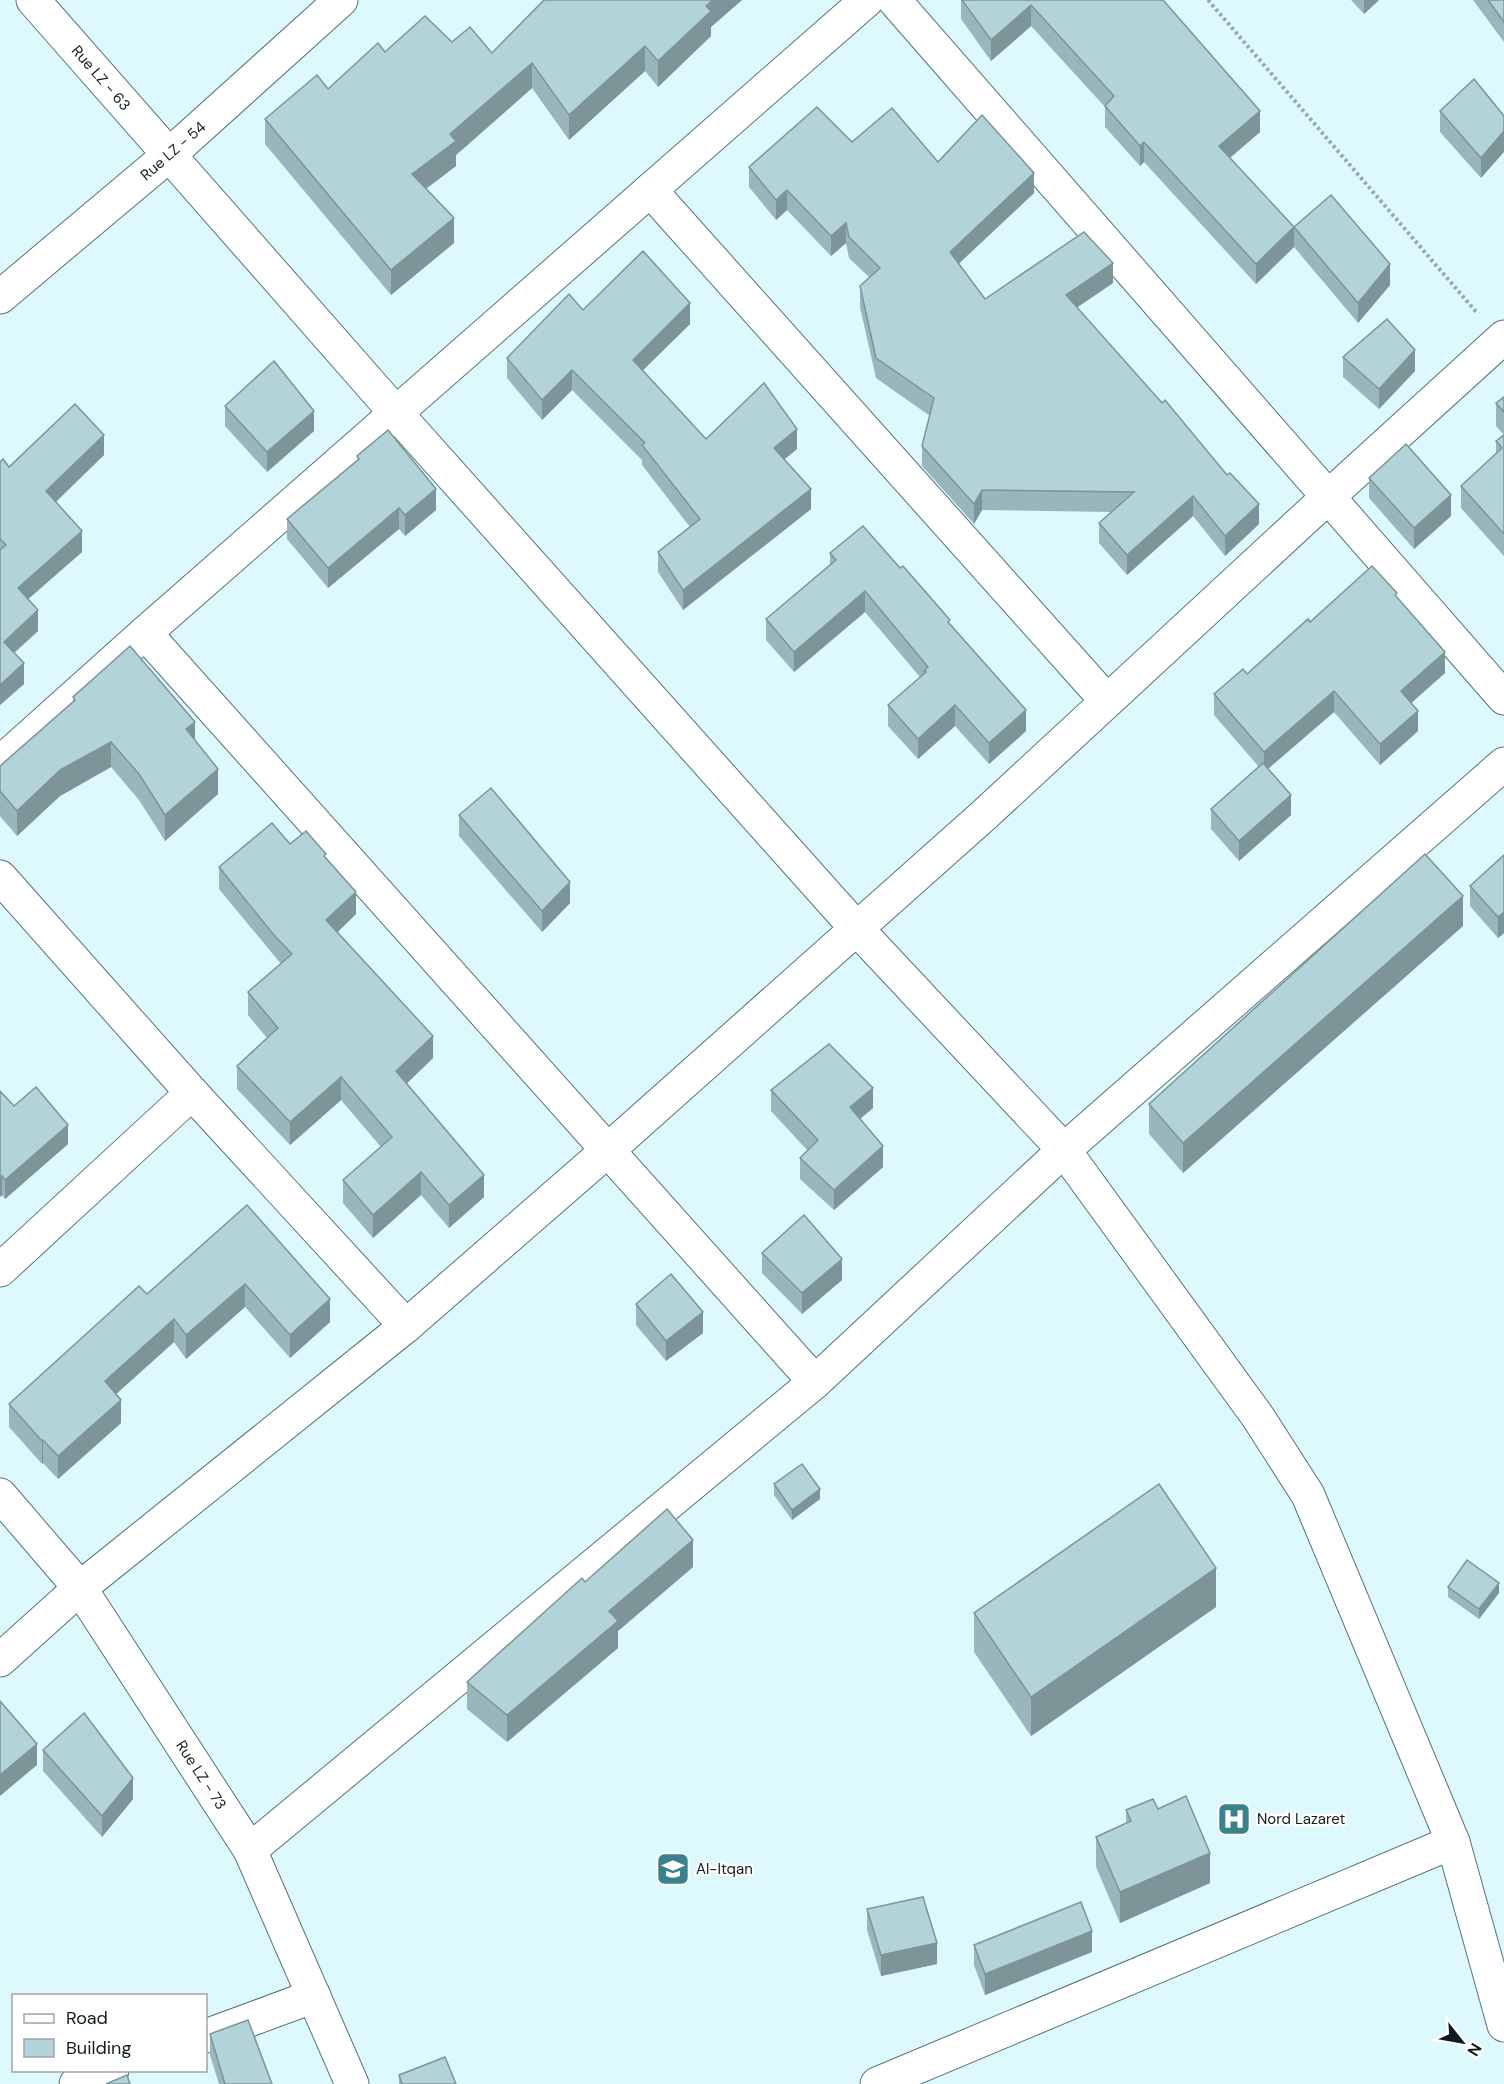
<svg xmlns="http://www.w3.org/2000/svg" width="1504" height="2084" font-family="'DM Sans',sans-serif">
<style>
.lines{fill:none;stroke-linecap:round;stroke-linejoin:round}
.minor-casing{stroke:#547378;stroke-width:35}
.path{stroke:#94aaad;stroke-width:4;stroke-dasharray:3 3;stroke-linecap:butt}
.minor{stroke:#fff;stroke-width:33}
.wall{fill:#99b6bb}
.shaded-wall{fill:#7d9498}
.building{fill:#b2d4d9;stroke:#7d9498;stroke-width:1.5}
.labels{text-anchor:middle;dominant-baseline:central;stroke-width:4.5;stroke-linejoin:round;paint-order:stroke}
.street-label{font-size:15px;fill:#0f1c1e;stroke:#fff}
.poi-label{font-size:15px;fill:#0f1c1e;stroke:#fff;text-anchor:start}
</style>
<rect width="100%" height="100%" fill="#def9fe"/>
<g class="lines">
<defs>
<g id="minor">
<path d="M 33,0 L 395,412 L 857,929 L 1064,1150 L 1258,1417 L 1308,1495 L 1453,1842 L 1504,2025"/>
<path d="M 894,0 L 1504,698"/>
<path d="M 650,190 L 1107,701"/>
<path d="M 0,297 L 169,155 L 341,0"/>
<path d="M 145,633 L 815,1382"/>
<path d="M 0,763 L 145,633 L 867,0"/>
<path d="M 0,877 L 192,1093 L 406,1326"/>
<path d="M 0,1270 L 192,1093"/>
<path d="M 0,1495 L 80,1588 L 250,1850 L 352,2084"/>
<path d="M 0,1660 L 80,1588 L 406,1326 L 608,1150 L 983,816 L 1328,497 L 1504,337"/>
<path d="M 250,1850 L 815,1382 L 1064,1150 L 1504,764"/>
<path d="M 206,2036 L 314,1996"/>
<path d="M 76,2084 L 112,2070"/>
<path d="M 877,2084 L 1453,1842"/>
</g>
</defs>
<use href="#minor" class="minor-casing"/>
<path class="path" d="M 1208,0 L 1478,314"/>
<use href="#minor" class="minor"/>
</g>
<g class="wall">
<path d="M 544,0 L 742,0 L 711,27 L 711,36 L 658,87 L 645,71 L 569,140 L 532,88 L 456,155 L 456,166 L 426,189 L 454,243 L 391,295 L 265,144 L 265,119 L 328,89 L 385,52 L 452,42 L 492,53 Z"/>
<path d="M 961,0 L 1163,0 L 1260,132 L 1230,158 L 1294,227 L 1390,285 L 1358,323 L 1294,247 L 1256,284 L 1144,162 L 1140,166 L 1105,127 L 1105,107 L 1031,26 L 991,61 L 961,19 Z"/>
<path d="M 1351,0 L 1379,0 L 1364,14 Z"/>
<path d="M 1473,0 L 1504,0 L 1504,42 Z"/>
<path d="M 1440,111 L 1504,116 L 1481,178 L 1440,132 Z"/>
<path d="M 852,142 L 938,162 L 1034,193 L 959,263 L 985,299 L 1113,283 L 1077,307 L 1259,524 L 1225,556 L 1193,516 L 1127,575 L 1099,543 L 1099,523 L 1111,512 L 982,510 L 974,524 L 922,466 L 922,446 L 930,416 L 876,378 L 860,307 L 860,286 L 870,278 L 849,258 L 846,243 L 831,256 L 787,210 L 776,220 L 749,187 L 749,167 Z"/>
<path d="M 583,310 L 690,324 L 643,370 L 706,439 L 797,449 L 784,459 L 811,509 L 683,610 L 658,572 L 658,552 L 690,527 L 642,465 L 642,460 L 572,390 L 542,420 L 507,378 L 507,358 Z"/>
<path d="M 1343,357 L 1415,371 L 1379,409 L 1343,377 Z"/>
<path d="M 1504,397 L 1504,435 L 1496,426 L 1496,403 Z"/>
<path d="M 225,406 L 314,431 L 267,472 L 225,426 Z"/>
<path d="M 1504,435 L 1504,556 L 1461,508 L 1461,486 L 1496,454 L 1496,441 Z"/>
<path d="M 104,455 L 56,502 L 82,552 L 28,599 L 38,631 L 14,653 L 24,684 L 0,705 L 0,462 L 9,467 Z"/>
<path d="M 357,456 L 436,510 L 405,536 L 399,529 L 328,588 L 287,539 L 287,519 L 357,461 Z"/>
<path d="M 1369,478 L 1451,516 L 1414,549 L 1369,498 Z"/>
<path d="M 830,553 L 950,624 L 1026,731 L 989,764 L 955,726 L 918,759 L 888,726 L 888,705 L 920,677 L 865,612 L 794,672 L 766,640 L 766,619 L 830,564 Z"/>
<path d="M 1397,597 L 1445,673 L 1411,703 L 1418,731 L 1380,765 L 1334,712 L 1268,769 L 1291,815 L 1239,861 L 1211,829 L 1211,809 L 1259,767 L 1214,715 L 1214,694 L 1247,674 L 1310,622 Z"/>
<path d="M 73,697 L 195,740 L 218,794 L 165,841 L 139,800 L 111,767 L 60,796 L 17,836 L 0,816 L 0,766 L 73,702 Z"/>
<path d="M 459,815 L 570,903 L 542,932 L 459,836 Z"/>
<path d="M 1504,855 L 1504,933 L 1498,938 L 1470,906 L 1470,886 Z"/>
<path d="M 326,857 L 356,914 L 338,932 L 433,1058 L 406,1084 L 484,1197 L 449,1228 L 421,1195 L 373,1238 L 343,1203 L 343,1180 L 381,1147 L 341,1100 L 290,1145 L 237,1089 L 237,1066 L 267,1038 L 248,1015 L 248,992 L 281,964 L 219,889 L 219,867 Z"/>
<path d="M 1463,926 L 1183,1173 L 1149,1134 L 1149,1104 Z"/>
<path d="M 771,1090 L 873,1108 L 860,1119 L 883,1167 L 834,1210 L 800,1179 L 800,1158 L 808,1151 L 771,1111 Z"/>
<path d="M 0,1091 L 14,1106 L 68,1144 L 5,1199 L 2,1195 L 0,1197 Z"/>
<path d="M 247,1205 L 330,1322 L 290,1358 L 245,1307 L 186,1359 L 174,1342 L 116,1394 L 121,1423 L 58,1479 L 43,1463 L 42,1464 L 9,1427 L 9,1404 L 147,1294 Z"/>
<path d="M 762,1253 L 842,1280 L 802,1314 L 762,1273 Z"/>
<path d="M 636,1304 L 703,1333 L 666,1361 L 636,1325 Z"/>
<path d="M 774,1484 L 820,1499 L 792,1520 L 774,1495 Z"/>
<path d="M 693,1567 L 618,1631 L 618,1648 L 507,1742 L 467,1709 L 467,1682 Z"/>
<path d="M 1448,1587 L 1499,1593 L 1479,1619 L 1448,1597 Z"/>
<path d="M 1216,1607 L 1031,1736 L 974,1652 L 974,1613 Z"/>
<path d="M 43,1750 L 133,1799 L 102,1837 L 43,1771 Z"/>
<path d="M 1158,1809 L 1210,1883 L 1120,1923 L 1096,1867 L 1096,1837 L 1126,1823 L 1126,1810 Z"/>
<path d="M 867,1909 L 937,1964 L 881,1976 L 867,1930 Z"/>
<path d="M 974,1945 L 1092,1952 L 985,1995 L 974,1965 Z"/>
<path d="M 210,2034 L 272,2084 L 219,2084 L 210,2055 Z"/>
<path d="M 399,2075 L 456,2084 L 399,2084 Z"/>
</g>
<g class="shaded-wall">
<path d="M 713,0 L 742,0 L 711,27 L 711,36 L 658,87 L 658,61 L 706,6 Z"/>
<path d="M 1364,0 L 1379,0 L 1364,14 Z"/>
<path d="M 1031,5 L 1031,26 L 991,61 L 991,40 Z"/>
<path d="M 645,46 L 645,71 L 569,140 L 569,115 Z"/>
<path d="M 532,63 L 532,88 L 456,155 L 456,166 L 412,199 L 412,174 L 450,134 Z"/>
<path d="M 1260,111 L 1260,132 L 1219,167 L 1219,146 Z"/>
<path d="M 1504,131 L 1504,152 L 1481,178 L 1481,158 Z"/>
<path d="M 1144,142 L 1144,162 L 1140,166 L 1140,146 Z"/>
<path d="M 1034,173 L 1034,193 L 950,272 L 950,252 Z"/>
<path d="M 787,190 L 787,210 L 776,220 L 776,200 Z"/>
<path d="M 454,218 L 454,243 L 391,295 L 391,270 Z"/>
<path d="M 846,223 L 846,243 L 831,256 L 831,236 Z"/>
<path d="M 1294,227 L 1294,247 L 1256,284 L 1256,264 Z"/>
<path d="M 1113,263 L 1113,283 L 1066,315 L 1066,295 Z"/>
<path d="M 1390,264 L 1390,285 L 1358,323 L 1358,303 Z"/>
<path d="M 690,303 L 690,324 L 633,380 L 633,360 Z"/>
<path d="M 1415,350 L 1415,371 L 1379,409 L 1379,389 Z"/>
<path d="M 572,370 L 572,390 L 542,420 L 542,400 Z"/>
<path d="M 314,411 L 314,431 L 267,472 L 267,452 Z"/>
<path d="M 797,429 L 797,449 L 774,468 L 774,448 Z"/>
<path d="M 104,435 L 104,455 L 46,511 L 46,491 Z"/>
<path d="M 436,489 L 436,510 L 405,536 L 405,515 Z"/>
<path d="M 811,489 L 811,509 L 683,610 L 683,590 Z"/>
<path d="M 982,490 L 982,510 L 974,524 L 974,504 Z"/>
<path d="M 1451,495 L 1451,516 L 1414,549 L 1414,528 Z"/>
<path d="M 1193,496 L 1193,516 L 1127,575 L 1127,555 Z"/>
<path d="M 1259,504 L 1259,524 L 1225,556 L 1225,536 Z"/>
<path d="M 399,508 L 399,529 L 328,588 L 328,568 Z"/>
<path d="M 82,531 L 82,552 L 18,608 L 18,588 Z"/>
<path d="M 865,591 L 865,612 L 794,672 L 794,652 Z"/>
<path d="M 38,610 L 38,631 L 4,662 L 4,642 Z"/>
<path d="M 1445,652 L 1445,673 L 1401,712 L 1401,691 Z"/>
<path d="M 24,663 L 24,684 L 0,705 L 0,685 Z"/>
<path d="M 1334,691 L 1334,712 L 1264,772 L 1264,752 Z"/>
<path d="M 955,705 L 955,726 L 918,759 L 918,739 Z"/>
<path d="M 1026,710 L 1026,731 L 989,764 L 989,743 Z"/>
<path d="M 1418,711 L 1418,731 L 1380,765 L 1380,744 Z"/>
<path d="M 195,722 L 195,747 L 186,729 Z"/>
<path d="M 111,742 L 111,767 L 60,796 L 17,836 L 17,811 L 60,770 Z"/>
<path d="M 218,769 L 218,794 L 165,841 L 165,815 Z"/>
<path d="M 1291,795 L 1291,815 L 1239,861 L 1239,841 Z"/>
<path d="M 570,882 L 570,903 L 542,932 L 542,911 Z"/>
<path d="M 356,892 L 356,914 L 326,943 L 326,920 Z"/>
<path d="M 1463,896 L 1463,926 L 1183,1173 L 1183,1143 Z"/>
<path d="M 1504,912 L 1504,933 L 1498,938 L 1498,917 Z"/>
<path d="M 433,1036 L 433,1058 L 396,1094 L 396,1071 Z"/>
<path d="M 341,1077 L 341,1100 L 290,1145 L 290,1122 Z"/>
<path d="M 873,1088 L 873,1108 L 850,1127 L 850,1107 Z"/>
<path d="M 68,1125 L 68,1144 L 5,1199 L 5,1180 Z"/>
<path d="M 883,1146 L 883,1167 L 834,1210 L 834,1190 Z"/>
<path d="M 421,1172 L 421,1195 L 373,1238 L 373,1215 Z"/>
<path d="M 484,1175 L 484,1197 L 449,1228 L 449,1205 Z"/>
<path d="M 2,1176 L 2,1195 L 0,1197 L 0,1178 Z"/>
<path d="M 842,1259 L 842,1280 L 802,1314 L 802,1293 Z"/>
<path d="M 245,1284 L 245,1307 L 186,1359 L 186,1335 Z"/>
<path d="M 330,1299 L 330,1322 L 290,1358 L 290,1335 Z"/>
<path d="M 703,1312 L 703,1333 L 666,1361 L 666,1341 Z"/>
<path d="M 174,1319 L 174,1342 L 105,1404 L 105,1381 Z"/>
<path d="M 121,1400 L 121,1423 L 58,1479 L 58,1456 Z"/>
<path d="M 43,1440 L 43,1463 L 42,1464 L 42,1441 Z"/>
<path d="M 820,1489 L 820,1499 L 792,1520 L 792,1510 Z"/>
<path d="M 693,1540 L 693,1567 L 618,1631 L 618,1648 L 507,1742 L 507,1715 L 609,1611 Z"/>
<path d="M 1216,1568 L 1216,1607 L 1031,1736 L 1031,1697 Z"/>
<path d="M 1499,1583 L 1499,1593 L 1479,1619 L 1479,1609 Z"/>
<path d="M 37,1744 L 37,1765 L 0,1796 L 0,1775 Z"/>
<path d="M 133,1778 L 133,1799 L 102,1837 L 102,1816 Z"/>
<path d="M 1210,1853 L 1210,1883 L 1120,1923 L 1120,1892 Z"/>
<path d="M 1092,1931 L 1092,1952 L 985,1995 L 985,1974 Z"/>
<path d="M 937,1943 L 937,1964 L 881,1976 L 881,1955 Z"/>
</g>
<g class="building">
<path d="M 544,0 L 713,0 L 706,6 L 711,11 L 658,61 L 645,46 L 569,115 L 532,63 L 450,134 L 456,141 L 412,174 L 454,218 L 391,270 L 265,119 L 317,75 L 328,89 L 378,43 L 385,52 L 425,16 L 452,42 L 470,27 L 492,53 Z"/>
<path d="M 962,0 L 1163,0 L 1260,111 L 1219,146 L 1294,227 L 1256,264 L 1144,142 L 1140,146 L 1105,106 L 1114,96 L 1031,5 L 991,40 Z"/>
<path d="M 1488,0 L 1504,0 L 1504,22 Z"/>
<path d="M 1474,79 L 1504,116 L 1504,131 L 1481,158 L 1440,111 Z"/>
<path d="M 817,107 L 852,142 L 892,108 L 938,162 L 982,115 L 1034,173 L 950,252 L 985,299 L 1084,232 L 1113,263 L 1066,295 L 1162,403 L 1165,400 L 1227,475 L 1230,473 L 1259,504 L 1225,536 L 1193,496 L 1127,555 L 1099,523 L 1134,492 L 982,490 L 974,504 L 922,446 L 934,398 L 876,358 L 860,286 L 880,268 L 849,237 L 846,223 L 831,236 L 787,190 L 776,200 L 749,167 Z"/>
<path d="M 1331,195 L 1390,264 L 1358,303 L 1294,227 Z"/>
<path d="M 643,251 L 690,303 L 633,360 L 706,439 L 764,383 L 797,429 L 774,448 L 811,489 L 683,590 L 658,552 L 700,519 L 642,445 L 645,443 L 572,370 L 542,400 L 507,358 L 569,294 L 583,310 Z"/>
<path d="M 1387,319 L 1415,350 L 1379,389 L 1343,357 Z"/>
<path d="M 274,361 L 314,411 L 267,452 L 225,406 Z"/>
<path d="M 1504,397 L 1504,412 L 1496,403 Z"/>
<path d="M 75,404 L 104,435 L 46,491 L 82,531 L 18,588 L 38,610 L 4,642 L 24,663 L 0,685 L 0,550 L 6,545 L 0,539 L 0,462 L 3,459 L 9,467 Z"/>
<path d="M 388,430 L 436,489 L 405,515 L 399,508 L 328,568 L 287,519 L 359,459 L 357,456 Z"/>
<path d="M 1504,435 L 1504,534 L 1461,486 L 1502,448 L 1496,441 Z"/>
<path d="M 1406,444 L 1451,495 L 1414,528 L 1369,478 Z"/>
<path d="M 863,526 L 900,568 L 903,566 L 950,620 L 948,622 L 1026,710 L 989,743 L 955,705 L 918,739 L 888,705 L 926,672 L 924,671 L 928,667 L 865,591 L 794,652 L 766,619 L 836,560 L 830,553 Z"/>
<path d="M 1372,566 L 1397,593 L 1395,595 L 1445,652 L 1401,691 L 1418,711 L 1380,744 L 1334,691 L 1264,752 L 1214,694 L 1243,669 L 1247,674 L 1308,619 L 1310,622 Z"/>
<path d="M 130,646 L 195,722 L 186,729 L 218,769 L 165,815 L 139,774 L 111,742 L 60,770 L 17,811 L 0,791 L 0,766 L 75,700 L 73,697 Z"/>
<path d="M 1263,763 L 1291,795 L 1239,841 L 1211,809 Z"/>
<path d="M 491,788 L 570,882 L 542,911 L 459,815 Z"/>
<path d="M 272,823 L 290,844 L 306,831 L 326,854 L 324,856 L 356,892 L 326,920 L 433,1036 L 396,1071 L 484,1175 L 449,1205 L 421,1172 L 373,1215 L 343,1180 L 392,1137 L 341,1077 L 290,1122 L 237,1066 L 278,1028 L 248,992 L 292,954 L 273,934 L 219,867 Z"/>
<path d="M 1425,854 L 1463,896 L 1183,1143 L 1149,1104 Z"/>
<path d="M 1504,855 L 1504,912 L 1498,917 L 1470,886 Z"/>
<path d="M 829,1044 L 873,1088 L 850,1107 L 883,1146 L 834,1190 L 800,1158 L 818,1140 L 771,1090 Z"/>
<path d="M 36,1087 L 68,1125 L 5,1180 L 2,1176 L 0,1178 L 0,1091 L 14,1106 Z"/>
<path d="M 247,1205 L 330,1299 L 290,1335 L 245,1284 L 186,1335 L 174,1319 L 105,1381 L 121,1400 L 58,1456 L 43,1440 L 42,1441 L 9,1404 L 139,1286 L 147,1294 Z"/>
<path d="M 804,1215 L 842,1259 L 802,1293 L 762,1253 Z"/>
<path d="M 671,1274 L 703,1312 L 666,1341 L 636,1304 Z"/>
<path d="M 802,1464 L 820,1489 L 792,1510 L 774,1484 Z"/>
<path d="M 1159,1484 L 1216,1568 L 1031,1697 L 974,1613 Z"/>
<path d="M 667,1509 L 693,1540 L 609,1611 L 618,1621 L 507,1715 L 467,1682 L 582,1578 L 585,1582 Z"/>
<path d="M 1467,1560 L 1499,1583 L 1479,1609 L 1448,1587 Z"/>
<path d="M 0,1701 L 37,1744 L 0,1775 Z"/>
<path d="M 84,1713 L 133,1778 L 102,1816 L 43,1750 Z"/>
<path d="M 1186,1796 L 1210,1853 L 1120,1892 L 1096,1837 L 1131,1821 L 1126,1810 L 1153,1799 L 1158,1809 Z"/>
<path d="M 923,1897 L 937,1943 L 881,1955 L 867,1909 Z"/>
<path d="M 1081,1902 L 1092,1931 L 985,1974 L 974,1945 Z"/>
<path d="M 248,2020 L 272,2084 L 225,2084 L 210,2034 Z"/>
<path d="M 445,2057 L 456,2084 L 402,2084 L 399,2075 Z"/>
<path d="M 127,2075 L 130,2084 L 106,2084 Z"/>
</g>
<defs>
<symbol id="hospital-square" viewBox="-11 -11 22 22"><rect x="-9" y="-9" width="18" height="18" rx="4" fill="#3a818b" stroke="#fff"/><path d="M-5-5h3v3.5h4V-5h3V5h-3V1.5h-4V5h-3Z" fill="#fff"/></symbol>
<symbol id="school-square" viewBox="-11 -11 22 22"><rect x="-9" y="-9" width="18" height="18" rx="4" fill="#3a818b" stroke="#fff"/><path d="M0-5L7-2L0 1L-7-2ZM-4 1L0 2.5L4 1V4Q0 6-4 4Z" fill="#fff"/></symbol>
</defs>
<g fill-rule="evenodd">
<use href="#hospital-square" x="1215" y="1800" width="38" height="38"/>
<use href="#school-square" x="654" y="1850" width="38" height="38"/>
</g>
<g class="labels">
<g class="street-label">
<text transform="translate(101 78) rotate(49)">Rue LZ - 63</text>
<text transform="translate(173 151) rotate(-41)">Rue LZ - 54</text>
<text transform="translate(201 1775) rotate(57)">Rue LZ - 73</text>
</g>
<g class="poi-label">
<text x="1257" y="1819">Nord Lazaret</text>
<text x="696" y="1869">Al-Itqan</text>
</g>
</g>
<rect x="12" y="1994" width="195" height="78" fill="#ffffff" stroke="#9fa4a5" stroke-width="1.5"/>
<rect x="24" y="2014" width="30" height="9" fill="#ffffff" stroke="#9fa4a5" stroke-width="1.5"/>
<text x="66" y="2024" font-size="18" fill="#0f1c1e">Road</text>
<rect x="24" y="2039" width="30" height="18" fill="#b2d4d9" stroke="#9fa4a5" stroke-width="1.5"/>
<text x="66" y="2054" font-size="18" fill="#0f1c1e">Building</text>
<g transform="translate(1462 2042) rotate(121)" stroke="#ffffff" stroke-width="4.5" paint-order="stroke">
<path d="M0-4.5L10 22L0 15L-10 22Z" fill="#0f1c1e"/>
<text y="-9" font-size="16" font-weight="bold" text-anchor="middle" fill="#0f1c1e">N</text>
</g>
</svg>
